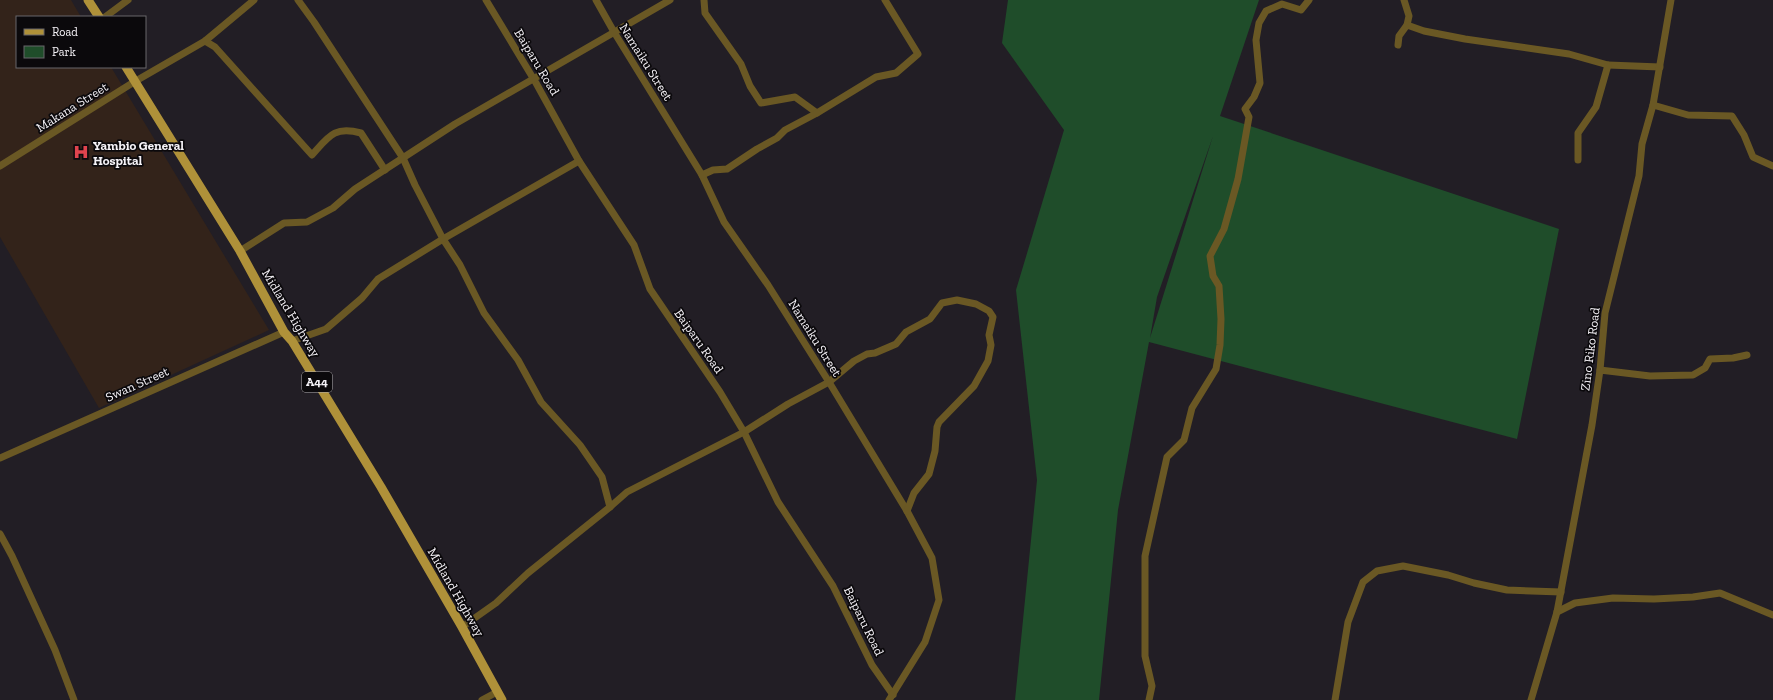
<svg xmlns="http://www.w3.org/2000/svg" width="1773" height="700" font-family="'Zilla Slab',serif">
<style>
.medical{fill:#33231a}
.green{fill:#1f4d2a;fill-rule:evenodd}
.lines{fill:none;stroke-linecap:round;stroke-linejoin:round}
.minor{stroke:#6a5824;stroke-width:7}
.major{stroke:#af9139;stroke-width:9}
.labels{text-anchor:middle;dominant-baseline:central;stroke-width:3.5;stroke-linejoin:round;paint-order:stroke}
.shield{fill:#0b090c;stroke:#b0adb1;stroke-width:1}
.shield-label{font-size:12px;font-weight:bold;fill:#f6f3f8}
.street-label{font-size:13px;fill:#f6f3f8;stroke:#0b090c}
.poi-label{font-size:13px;font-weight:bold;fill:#f6f3f8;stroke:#0b090c;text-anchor:start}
</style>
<rect width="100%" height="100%" fill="#221e25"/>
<path class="medical" d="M 0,0 L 71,0 L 81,17 L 17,17 L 17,67 L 111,67 L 269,330 L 99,408 L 0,237 Z"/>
<path class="green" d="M 1008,0 L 1259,0 L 1220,116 L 1559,229 L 1517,439 L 1149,342 L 1118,510 L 1099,700 L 1015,700 L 1037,480 L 1016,290 L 1064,130 L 1002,43 ZM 1213,136 L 1150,338 L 1157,297 Z"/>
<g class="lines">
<g class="minor">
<path d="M 298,0 L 314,22 L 403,158 L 415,185 L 443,239 L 460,265 L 484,313 L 518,360 L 541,402 L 580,445 L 602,477 L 610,507"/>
<path d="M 486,0 L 536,83 L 579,161 L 634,245 L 650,289 L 720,392 L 744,432 L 778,502 L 833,586 L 872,665 L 893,695"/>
<path d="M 596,0 L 614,32 L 702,175 L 724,222 L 768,285 L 829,382 L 907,511 L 932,558 L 939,600 L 925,642 L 889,700"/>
<path d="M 704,0 L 705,13 L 741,64 L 750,86 L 761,103 L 795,97 L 817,113 L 876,77 L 896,73 L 918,54 L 885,0"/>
<path d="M 1404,0 L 1409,16 L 1407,25"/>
<path d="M 105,17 L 128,0"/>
<path d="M 205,41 L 215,47 L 312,155 C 329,136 334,126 361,133 L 385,170"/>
<path d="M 1398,45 L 1399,36 L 1407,25 L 1424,31 L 1465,39 L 1569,54 L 1608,65 L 1660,67"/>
<path d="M 1653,105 L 1688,115 L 1732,116 L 1744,135 L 1753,157 L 1773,166"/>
<path d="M 1578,160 L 1578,133 L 1596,107 L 1608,65"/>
<path d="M 0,166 L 134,82 L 205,41 L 254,0"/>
<path d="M 702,175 L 713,170 L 727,169 L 757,149 L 777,138 L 785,130 L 817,113"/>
<path d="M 240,251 L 284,223 L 307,222 L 333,208 L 355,189 L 455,124 L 670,0"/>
<path d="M 292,341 L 326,329 L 362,298 L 378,279 L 443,239 L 579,161"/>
<path d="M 1600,370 L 1650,376 L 1693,375 L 1705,368 L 1710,359 L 1733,358 L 1747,355"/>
<path d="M 0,458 L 284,332"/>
<path d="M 0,534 L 12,556 L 55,650 L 74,700"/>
<path d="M 1557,612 L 1575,603 L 1613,598 L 1654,599 L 1693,597 L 1720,593 L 1773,615"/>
<path d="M 462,627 L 496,603 L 528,573 L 610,507 L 627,492 L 744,432 L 788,404 L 829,382 L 854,361 L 867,354 L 875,353 L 896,344 L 906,332 L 930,319 L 942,303 L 957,300 L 976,304 L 989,311 L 993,317 L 989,335 L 991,345 L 988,361 L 974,386 L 939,422 L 937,427 L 935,451 L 929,474 L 914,493 L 907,511"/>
<path d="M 482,700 L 497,692"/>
<path d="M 1149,700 L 1152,686 L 1145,656 L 1145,556 L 1167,457 L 1184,440 L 1192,408 L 1216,369 L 1220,345 L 1221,319 L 1219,286 L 1213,276 L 1210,256 L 1224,229 L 1238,179 L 1249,117 L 1245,109 L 1254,97 L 1260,83 L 1256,40 L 1259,23 L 1266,11 L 1282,4 L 1301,10 L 1309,0"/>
<path d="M 1335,700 L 1348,622 L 1363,582 L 1377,571 L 1403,566 L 1448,575 L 1474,583 L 1507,590 L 1561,592"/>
<path d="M 1531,700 L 1557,612 L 1592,425 L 1600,370 L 1605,313 L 1639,176 L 1642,144 L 1653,105 L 1671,0"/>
</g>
<g class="major">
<path d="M 88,0 L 99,17"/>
<path d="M 126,67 L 240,251 L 284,332 L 292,341 L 381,487 L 462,627 L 502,700"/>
</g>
</g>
<defs>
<symbol id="hospital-bare" viewBox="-9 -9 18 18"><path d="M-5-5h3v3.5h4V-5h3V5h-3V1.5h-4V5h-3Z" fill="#e0444e" stroke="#0b090c" stroke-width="2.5" paint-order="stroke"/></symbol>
</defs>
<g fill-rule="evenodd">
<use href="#hospital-bare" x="70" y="141" width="22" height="22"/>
</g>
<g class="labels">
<rect class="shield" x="302" y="372" width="30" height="20" rx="3"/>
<g class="shield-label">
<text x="317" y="382">A44</text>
</g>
<g class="street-label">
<text transform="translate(537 62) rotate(59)">Baiparu Road</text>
<text transform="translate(646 62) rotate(58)">Namaiku Street</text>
<text transform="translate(72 107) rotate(-32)">Makana Street</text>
<text transform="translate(291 313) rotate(59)">Midland Highway</text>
<text transform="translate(815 338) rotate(58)">Namaiku Street</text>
<text transform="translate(699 341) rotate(55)">Baiparu Road</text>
<text transform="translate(1590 349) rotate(-83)">Zino Riko Road</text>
<text transform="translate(137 384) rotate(-24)">Swan Street</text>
<text transform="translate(456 592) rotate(60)">Midland Highway</text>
<text transform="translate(864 621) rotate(64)">Baiparu Road</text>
</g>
<g class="poi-label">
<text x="93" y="145">Yambio General<tspan x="93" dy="15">Hospital</tspan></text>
</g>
</g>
<rect x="16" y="16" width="130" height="52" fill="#0b090c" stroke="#69676a"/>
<rect x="24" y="29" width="20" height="6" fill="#af9139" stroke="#69676a"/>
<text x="52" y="36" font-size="12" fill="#f6f3f8">Road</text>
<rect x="24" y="46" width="20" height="12" fill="#1f4d2a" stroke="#69676a"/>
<text x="52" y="56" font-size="12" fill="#f6f3f8">Park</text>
</svg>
